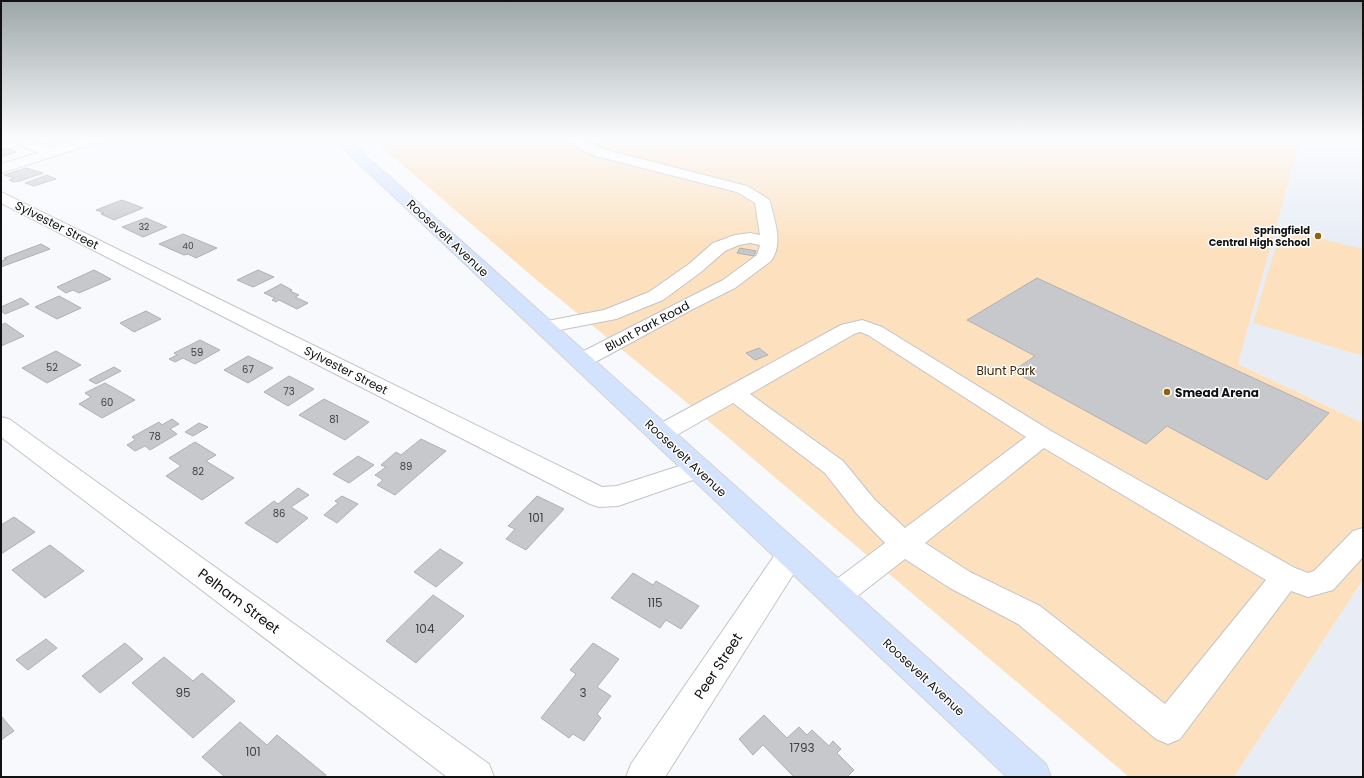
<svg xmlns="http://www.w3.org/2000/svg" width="1364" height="778" font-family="Poppins,sans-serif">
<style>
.built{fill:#e7ecf5}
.green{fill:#fde1bf}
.building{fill:#c6c8cb;stroke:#aeb0b3}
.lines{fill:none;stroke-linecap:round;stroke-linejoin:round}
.minor-casing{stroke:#c2c4c7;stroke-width:2}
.major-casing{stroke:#d4d4d4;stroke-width:2}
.minor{fill:#fff;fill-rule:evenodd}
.major{fill:#d3e3fe;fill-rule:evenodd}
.poi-dot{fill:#915f0e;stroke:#fff;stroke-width:1.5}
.labels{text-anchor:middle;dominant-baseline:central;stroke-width:3;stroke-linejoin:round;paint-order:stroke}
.far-number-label{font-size:9px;fill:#3e3f40}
.far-poi-label{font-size:10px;font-weight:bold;fill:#111112;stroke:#fff;text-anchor:end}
.number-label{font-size:10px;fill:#3e3f40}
.street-label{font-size:12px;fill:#111112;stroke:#fff}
.park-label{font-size:12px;fill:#3e2704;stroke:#fff}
.poi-label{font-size:12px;font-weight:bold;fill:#111112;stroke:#fff;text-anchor:start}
.near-number-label{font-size:12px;fill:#3e3f40}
.near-street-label{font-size:14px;fill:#111112;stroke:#fff}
</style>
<rect width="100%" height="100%" fill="#f7f9fd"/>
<g class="built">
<path d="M 1301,138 L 1363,138 L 1363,423 L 1238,364 Z"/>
<path d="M 1363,580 L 1363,777 L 1234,777 Z"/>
</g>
<g class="green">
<path d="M 371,138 L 1301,138 L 1238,364 L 1363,423 L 1363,580 L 1234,777 L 1129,777 L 680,397 L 539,282 Z"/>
<path d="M 1281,229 L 1363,249 L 1363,356 L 1253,323 Z"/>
</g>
<g class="building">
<path d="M 7,148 L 16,152 L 1,157 L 1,150 Z"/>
<path d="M 26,168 L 43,173 L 20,181 L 14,182 L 9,180 L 14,178 L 4,175 Z"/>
<path d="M 47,175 L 56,179 L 34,186 L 25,183 Z"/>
<path d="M 122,200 L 143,208 L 114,220 L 101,214 L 104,213 L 96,210 Z"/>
<path d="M 146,218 L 167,227 L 143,237 L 122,227 Z"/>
<path d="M 183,234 L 217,248 L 196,258 L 188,254 L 184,255 L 159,244 Z"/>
<path d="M 41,244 L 50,249 L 1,267 L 1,261 L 7,259 L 4,258 Z"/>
<path d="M 740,248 L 756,251 L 754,256 L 737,253 Z"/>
<path d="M 94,270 L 111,279 L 79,293 L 73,290 L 66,293 L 57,287 Z"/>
<path d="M 258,270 L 274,277 L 253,287 L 237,280 Z"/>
<path d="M 1037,278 L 1329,413 L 1267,480 L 1167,426 L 1146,444 L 1013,371 L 1035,356 L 967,320 Z"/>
<path d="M 281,284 L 292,290 L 290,291 L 299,295 L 295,297 L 308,303 L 297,309 L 279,300 L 276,302 L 272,300 L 275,298 L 264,293 Z"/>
<path d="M 59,296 L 81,308 L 57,319 L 35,307 Z"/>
<path d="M 21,298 L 29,304 L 5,314 L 1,311 L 1,307 Z"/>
<path d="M 146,311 L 161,319 L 134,332 L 120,323 Z"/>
<path d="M 5,323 L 24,336 L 1,346 L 1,325 Z"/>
<path d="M 200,340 L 220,350 L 195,364 L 183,358 L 175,362 L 169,359 L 177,355 L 174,353 Z"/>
<path d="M 759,348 L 768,355 L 755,360 L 746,353 Z"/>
<path d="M 56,351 L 81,365 L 47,383 L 22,368 Z"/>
<path d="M 248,356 L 273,368 L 248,383 L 224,370 Z"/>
<path d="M 114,367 L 121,371 L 96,384 L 89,380 Z"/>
<path d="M 289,376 L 314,389 L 288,406 L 264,392 Z"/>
<path d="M 105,383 L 135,400 L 102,418 L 79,404 L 91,397 L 85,393 Z"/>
<path d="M 324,399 L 369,422 L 345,440 L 299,415 Z"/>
<path d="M 172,419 L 179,424 L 170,429 L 177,434 L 150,450 L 145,446 L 135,451 L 127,445 L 135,440 L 132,437 L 159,422 L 162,425 Z"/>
<path d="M 199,423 L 208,427 L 193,436 L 185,432 Z"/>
<path d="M 421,439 L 446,451 L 395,495 L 377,485 L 383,480 L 375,475 L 386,467 L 381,465 L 396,452 L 401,455 Z"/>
<path d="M 195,442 L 216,455 L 206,461 L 234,478 L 202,500 L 166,476 L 181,466 L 169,458 Z"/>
<path d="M 358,456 L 374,465 L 349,483 L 333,474 Z"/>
<path d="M 298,488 L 309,495 L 291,507 L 308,518 L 277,543 L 245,523 L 274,501 L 278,504 Z"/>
<path d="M 342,496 L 358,504 L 337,523 L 324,515 L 338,503 L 335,501 Z"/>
<path d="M 537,496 L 564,509 L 526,550 L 506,539 L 515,529 L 508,526 Z"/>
<path d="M 14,517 L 35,532 L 1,554 L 1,525 Z"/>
<path d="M 50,545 L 84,571 L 45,598 L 12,570 Z"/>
<path d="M 440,549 L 463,563 L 436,587 L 414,572 Z"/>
<path d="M 633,573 L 653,585 L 656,581 L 699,606 L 681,629 L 666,620 L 660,628 L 611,598 Z"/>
<path d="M 433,595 L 464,616 L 416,663 L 386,641 Z"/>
<path d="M 46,639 L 57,648 L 28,670 L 16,660 Z"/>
<path d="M 125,643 L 143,659 L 100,693 L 82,676 Z"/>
<path d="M 593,643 L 619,659 L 597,687 L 611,696 L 597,714 L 601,718 L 584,741 L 573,734 L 569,738 L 541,718 L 576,674 L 570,670 Z"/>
<path d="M 164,657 L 193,681 L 202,673 L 235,701 L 193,738 L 132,683 Z"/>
<path d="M 764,715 L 787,738 L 799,727 L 807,735 L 812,730 L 829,746 L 833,741 L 841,749 L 837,753 L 854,770 L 847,777 L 794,777 L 763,745 L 753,755 L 739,739 Z"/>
<path d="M 1,716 L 14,731 L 1,740 Z"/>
<path d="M 240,722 L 267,745 L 277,735 L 326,775 L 325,777 L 225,777 L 202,757 Z"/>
</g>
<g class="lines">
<defs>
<g id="minor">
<path d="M 10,138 L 27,138 L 51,148 L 84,138 L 104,138 L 102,141 L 1,173 L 1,164 L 38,153 L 12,141 Z"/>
<path d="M 570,138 L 584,138 L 590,143 L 606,150 L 747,186 L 767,198 L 770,201 C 774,220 784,243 771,261 L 735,288 L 693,309 L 588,366 L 581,367 L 574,366 L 570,361 L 574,356 L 723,280 L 757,255 L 760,245 L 750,243 L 739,245 L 725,251 L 701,272 L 663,300 L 616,319 L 544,333 L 537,331 L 534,327 L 537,323 L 604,310 L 649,292 L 689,264 L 713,243 L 735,235 L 750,233 L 760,235 L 755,203 L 737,192 L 596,156 L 580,149 Z"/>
<path d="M 1,192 L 602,487 L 617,486 L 698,460 L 707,463 L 710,469 L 707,475 L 618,506 L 599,507 L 590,504 L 1,203 Z"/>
<path d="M 862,320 L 882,327 L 1051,431 L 1295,568 L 1308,573 L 1314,571 L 1353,531 L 1363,528 L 1363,557 L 1333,590 L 1308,597 L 1291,591 L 1180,739 L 1168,744 L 1156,739 L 1018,624 L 950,588 L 905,559 L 846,605 L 836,608 L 826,605 L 821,596 L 826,587 L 885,543 L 857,514 L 825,473 L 733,403 L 668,440 L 660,442 L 652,440 L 648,434 L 652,428 L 841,325 ZM 860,332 L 868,335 L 1026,437 L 905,528 L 875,500 L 843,461 L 750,394 L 854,334 ZM 1044,448 L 1266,580 L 1165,704 L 1040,606 L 970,572 L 925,543 Z"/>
<path d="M 1,417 L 9,419 L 489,764 L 494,777 L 447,777 L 1,437 Z"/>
<path d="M 791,543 L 801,546 L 805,554 L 801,562 L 665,777 L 626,777 L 631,764 L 781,546 Z"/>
</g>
<path id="major" d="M 332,138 L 346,138 L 1046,764 L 1051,777 L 1007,777 Z"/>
</defs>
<use href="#minor" class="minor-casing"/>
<use href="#major" class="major-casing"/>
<use href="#minor" class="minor"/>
<use href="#major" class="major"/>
</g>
<linearGradient id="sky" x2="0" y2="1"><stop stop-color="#9ca6a6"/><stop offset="0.56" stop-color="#fbfcfe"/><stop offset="1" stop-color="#fbfcfe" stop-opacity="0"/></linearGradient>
<rect width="1364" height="247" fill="url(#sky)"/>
<g class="poi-dot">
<circle cx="1318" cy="236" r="4"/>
<circle cx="1167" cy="392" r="4"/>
</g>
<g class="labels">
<g class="far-number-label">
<text x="144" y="227">32</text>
<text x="188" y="246">40</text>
</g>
<g class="far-poi-label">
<text x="1310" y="230">Springfield<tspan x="1310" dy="12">Central High School</tspan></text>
</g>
<g class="number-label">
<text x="197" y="352">59</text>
<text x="52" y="367">52</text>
<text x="248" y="369">67</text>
<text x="289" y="391">73</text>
<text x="107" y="402">60</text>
<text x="334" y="419">81</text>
<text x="155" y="436">78</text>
<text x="406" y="466">89</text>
<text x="198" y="471">82</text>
<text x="279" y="513">86</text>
</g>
<g class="street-label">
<text transform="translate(57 225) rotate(27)">Sylvester Street</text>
<text transform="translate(448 238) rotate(43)">Roosevelt Avenue</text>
<text transform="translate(647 326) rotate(-28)">Blunt Park Road</text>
<text transform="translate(346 370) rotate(27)">Sylvester Street</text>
<text transform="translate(686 458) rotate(43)">Roosevelt Avenue</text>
<text transform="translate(924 677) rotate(43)">Roosevelt Avenue</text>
</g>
<g class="park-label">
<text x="1006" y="370">Blunt Park</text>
</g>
<g class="poi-label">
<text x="1175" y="392">Smead Arena</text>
</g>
<g class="near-number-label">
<text x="536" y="517">101</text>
<text x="655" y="602">115</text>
<text x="425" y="628">104</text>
<text x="183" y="692">95</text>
<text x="583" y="692">3</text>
<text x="802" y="747">1793</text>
<text x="253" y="751">101</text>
</g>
<g class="near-street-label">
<text transform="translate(239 601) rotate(37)">Pelham Street</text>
<text transform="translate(718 666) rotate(-57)">Peer Street</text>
</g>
</g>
<rect width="1364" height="778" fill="none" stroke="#111112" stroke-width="4"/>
</svg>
